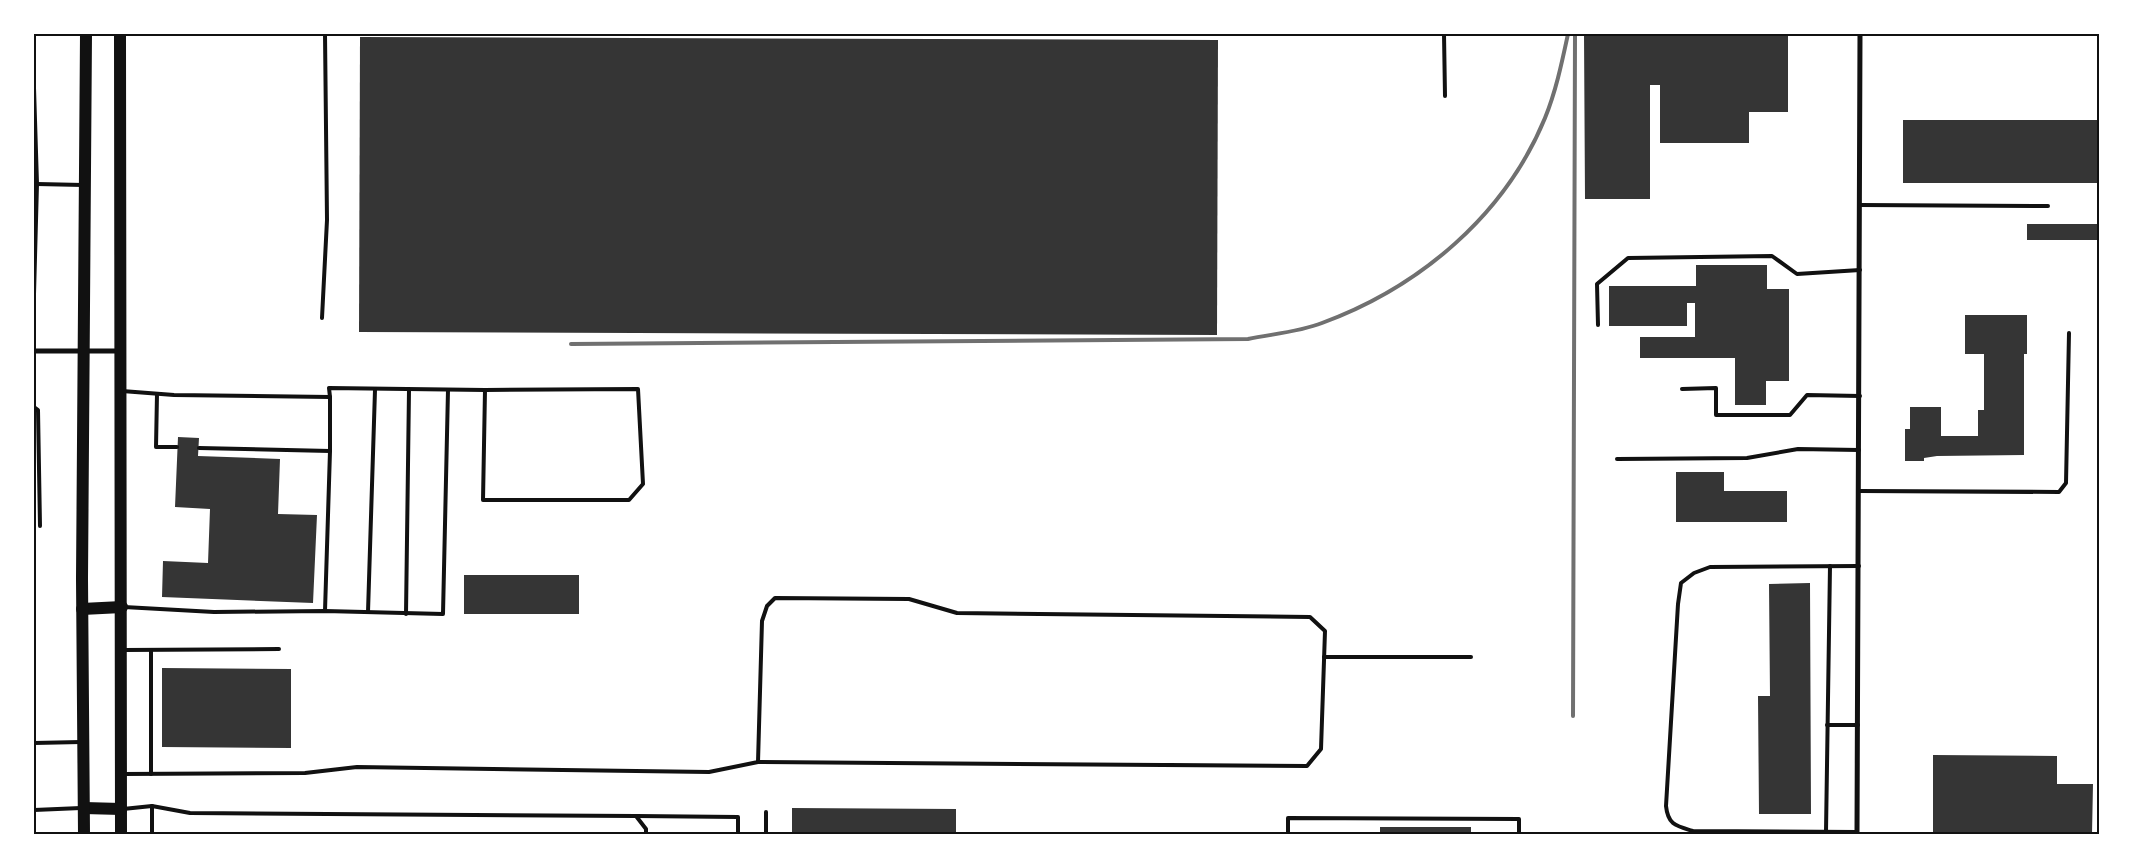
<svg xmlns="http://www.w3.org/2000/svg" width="2133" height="868" font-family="Mulish,sans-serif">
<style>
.building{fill:#353535}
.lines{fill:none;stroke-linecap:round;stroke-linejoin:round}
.service{stroke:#111;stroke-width:4}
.minor{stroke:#111;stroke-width:5}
.primary{stroke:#111;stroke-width:12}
.rail{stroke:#707070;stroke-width:4}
.neatline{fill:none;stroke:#111;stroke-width:2}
</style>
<rect width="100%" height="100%" fill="#fff"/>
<g class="building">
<path d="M 1584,34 L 1788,34 L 1788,112 L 1749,112 L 1749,143 L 1660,143 L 1660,85 L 1650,85 L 1650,199 L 1585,199 Z"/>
<path d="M 360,37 L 1218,40 L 1217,335 L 359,332 Z"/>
<rect x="1903" y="120" width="196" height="63"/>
<rect x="2027" y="224" width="72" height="16"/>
<path d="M 1696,265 L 1767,265 L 1767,289 L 1789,289 L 1789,381 L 1766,381 L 1766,405 L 1735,405 L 1735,358 L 1640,358 L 1640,337 L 1695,337 L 1695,303 L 1687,303 L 1687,326 L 1609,326 L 1609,286 L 1696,286 Z"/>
<path d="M 1965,315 L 2027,315 L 2027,354 L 2024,354 L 2024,455 L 1937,456 L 1924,458 L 1924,461 L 1905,461 L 1905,429 L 1910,429 L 1910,407 L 1941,407 L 1941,436 L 1978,436 L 1978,410 L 1984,410 L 1984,354 L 1965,354 Z"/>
<path d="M 178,437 L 199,438 L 198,456 L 280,459 L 278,514 L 317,515 L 313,603 L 162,597 L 163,561 L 208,563 L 210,509 L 175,507 Z"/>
<path d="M 1676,472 L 1724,472 L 1724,491 L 1787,491 L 1787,522 L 1676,522 Z"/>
<rect x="464" y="575" width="115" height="39"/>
<path d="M 1810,583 L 1811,814 L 1759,814 L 1758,696 L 1770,696 L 1769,584 Z"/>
<path d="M 162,668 L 291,669 L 291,748 L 162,747 Z"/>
<path d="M 1933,755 L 2057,756 L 2057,784 L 2093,784 L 2092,834 L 1933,834 Z"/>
<path d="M 792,808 L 956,809 L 956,834 L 792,834 Z"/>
<rect x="1380" y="827" width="91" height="7"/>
</g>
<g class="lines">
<g class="service">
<path d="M 1444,34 L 1445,96"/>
<path d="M 34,88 L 37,184 L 34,294"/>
<path d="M 37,184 L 83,185"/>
<path d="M 1860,205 L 2048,206"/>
<path d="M 322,318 L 327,220 L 325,34"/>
<path d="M 1598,325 L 1597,284 L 1628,258 L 1772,256 L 1797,274 L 1860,270"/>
<path d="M 1682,389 L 1716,388 L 1716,415 L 1790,415 L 1807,395 L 1860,396"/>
<path d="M 122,391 L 174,395 L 330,397 L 330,451 L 199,448"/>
<path d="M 157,394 L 156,447 L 177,447"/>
<path d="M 330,397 L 329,388 L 485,390 L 483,500 L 629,500 L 643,484 L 638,389 L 485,390"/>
<path d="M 34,407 L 38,410 L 40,526"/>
<path d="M 1617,459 L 1747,458 L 1798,449 L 1859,450"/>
<path d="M 1859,491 L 2059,492 L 2066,483 L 2069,333"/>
<path d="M 124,607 L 214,612 L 325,611 L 443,614 L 448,390"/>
<path d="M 325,611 L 330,451"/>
<path d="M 368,612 L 375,390"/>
<path d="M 406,614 L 409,390"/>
<path d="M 124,650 L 279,649"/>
<path d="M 151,650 L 151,774"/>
<path d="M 1324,657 L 1471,657"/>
<path d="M 1827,725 L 1858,725"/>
<path d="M 34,743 L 81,742"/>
<path d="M 123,774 L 305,773 L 357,767 L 709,772 L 758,762 L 1307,766 L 1321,749 L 1325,631 L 1310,617 L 957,613 L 909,599 L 775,598 L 767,606 L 762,621 L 758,762"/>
<path d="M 152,806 L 152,834"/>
<path d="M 123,809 L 152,806 L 190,813 L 636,816 L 646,829 L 646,834"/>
<path d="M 34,810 L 81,808"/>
<path d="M 766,812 L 766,834"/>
<path d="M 636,816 L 738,817 L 738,834"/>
<path d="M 1826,832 L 1830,566"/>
<path d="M 1857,832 L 1693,831 C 1676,826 1668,825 1666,806 L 1678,604 L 1681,583 L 1694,573 L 1710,567 L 1859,566"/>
<path d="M 1288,834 L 1288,818 L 1519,819 L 1519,834"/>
</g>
<g class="minor">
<path d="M 34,351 L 119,351"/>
<path d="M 1857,834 L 1860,34"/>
</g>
<g class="primary">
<path d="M 120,34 L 121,834"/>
<path d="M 82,609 L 122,607"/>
<path d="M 84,808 L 121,809"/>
<path d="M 84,834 L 82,579 L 86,34"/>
</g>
<g class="rail">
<path d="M 571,344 L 1248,339 C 1272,334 1299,332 1322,323 C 1420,287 1505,215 1545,118 C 1556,91 1562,62 1568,34"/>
<path d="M 1573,716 L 1575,34"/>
</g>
</g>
<rect width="2133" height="868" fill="none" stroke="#ffffff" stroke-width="70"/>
<rect x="35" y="35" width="2063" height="798" class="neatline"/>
</svg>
